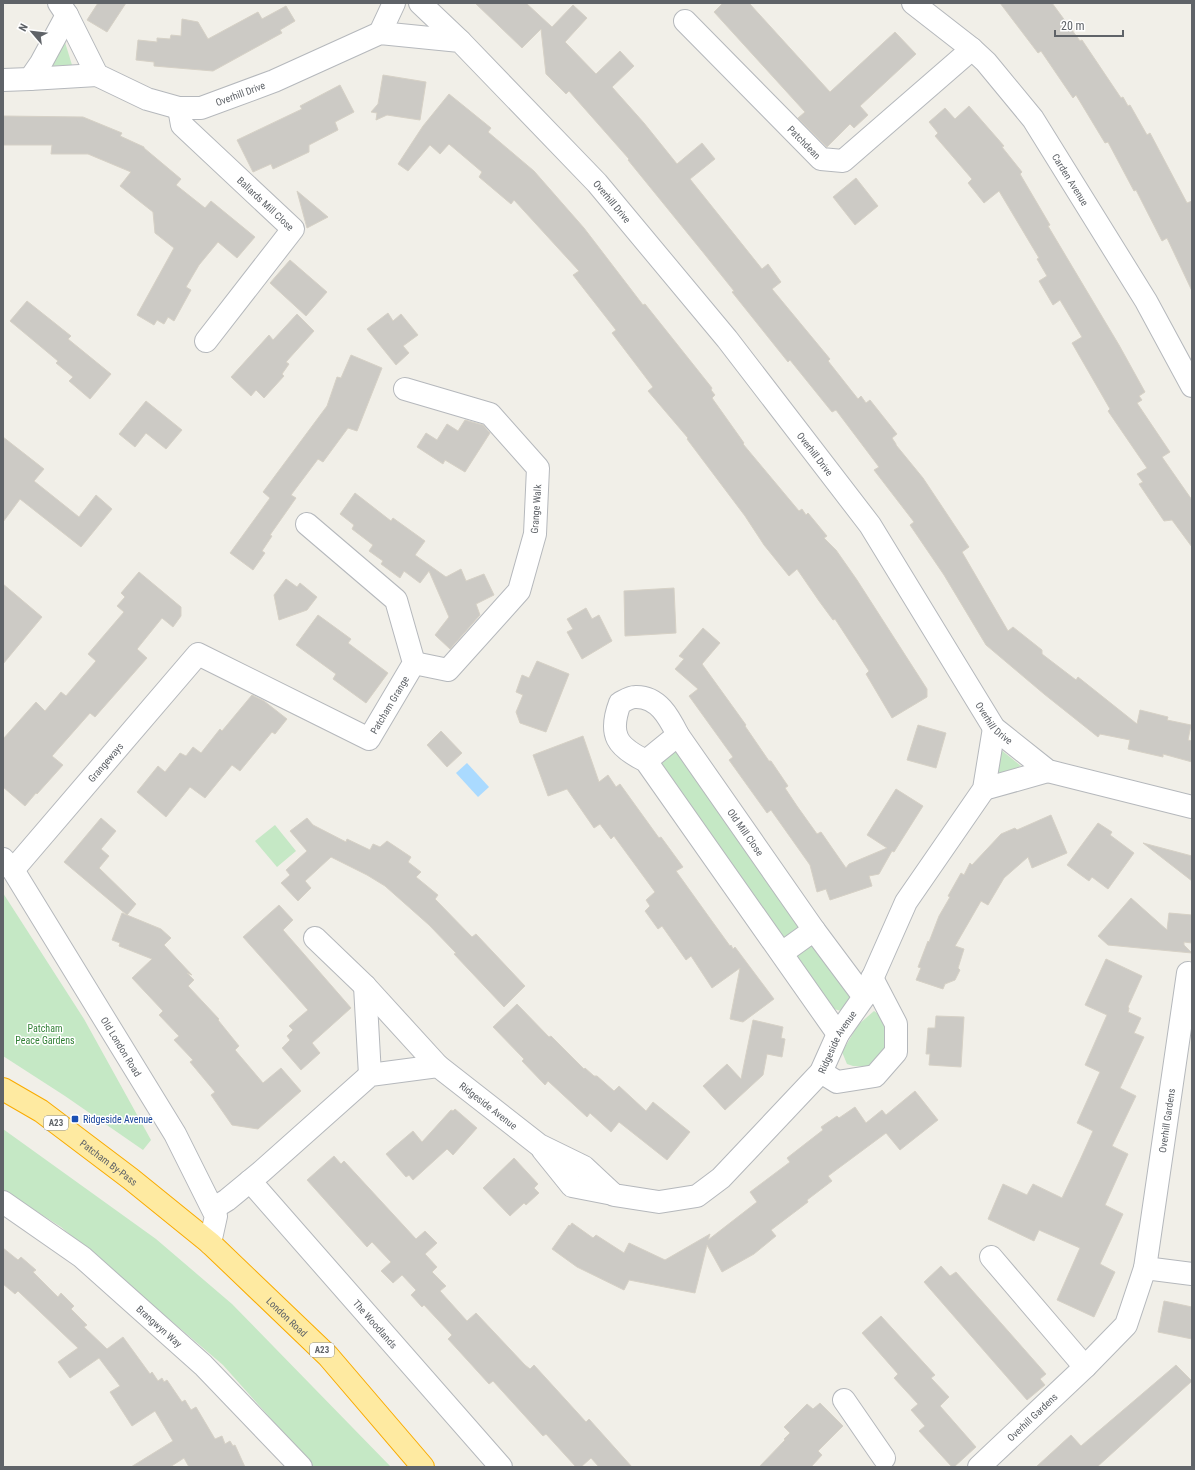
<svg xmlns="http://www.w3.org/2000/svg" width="1195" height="1470" font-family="'Roboto Condensed',sans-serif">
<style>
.green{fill:#c5e8c5}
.water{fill:#aadaff}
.building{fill:#cccac5;stroke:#d6d1c6}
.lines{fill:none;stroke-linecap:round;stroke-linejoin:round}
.minor-casing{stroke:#b5b8bc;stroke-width:24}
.tertiary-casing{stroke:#b5b8bc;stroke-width:24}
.trunk-casing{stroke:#f9ab00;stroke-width:24}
.minor{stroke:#fff;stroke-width:22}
.tertiary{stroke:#fff;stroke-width:22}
.trunk{stroke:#feeaa1;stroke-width:22}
.transit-dot{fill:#1a4fb4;stroke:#fff;stroke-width:1.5}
.labels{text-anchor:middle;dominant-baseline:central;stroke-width:3;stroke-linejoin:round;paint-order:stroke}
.shield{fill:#fff;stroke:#8f9295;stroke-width:1}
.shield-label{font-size:9px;font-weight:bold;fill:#5f6368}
.street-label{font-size:10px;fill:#5f6368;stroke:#fff}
.park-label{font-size:10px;fill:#348238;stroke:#fff}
.transit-label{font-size:10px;fill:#164399;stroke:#fff;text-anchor:start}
</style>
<rect width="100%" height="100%" fill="#f1efe8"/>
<g class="green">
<path d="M 64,39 L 72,65 L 51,66 Z"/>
<path d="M 1000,749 L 1021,766 L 996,776 Z"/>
<path d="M 671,751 L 678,752 L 849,993 L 849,1002 L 841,1011 L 834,1009 L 660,766 L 661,760 Z"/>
<path d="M 275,825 L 296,851 L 277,867 L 255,841 Z"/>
<path d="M 3,893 L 84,1019 L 151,1140 L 143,1150 L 65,1096 L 3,1056 Z"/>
<path d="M 874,1011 L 884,1018 L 888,1031 L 886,1052 L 871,1067 L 853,1066 L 847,1064 L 842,1052 L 858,1025 Z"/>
<path d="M 3,1129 L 156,1239 L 232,1304 L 391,1467 L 314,1467 L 223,1365 L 61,1227 L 3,1190 Z"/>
</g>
<path class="water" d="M 467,763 L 489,787 L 478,797 L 456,773 Z"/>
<g class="building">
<path d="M 98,3 L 126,3 L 107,32 L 87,20 Z"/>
<path d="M 475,3 L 526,3 L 552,27 L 573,5 L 587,18 L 565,42 L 596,74 L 620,51 L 634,66 L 612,87 L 644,123 L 677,164 L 702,143 L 715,159 L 690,179 L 762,269 L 768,264 L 781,282 L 772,289 L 830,359 L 828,361 L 858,399 L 861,396 L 866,403 L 870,400 L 897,434 L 892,438 L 896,444 L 896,445 L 923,478 L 969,547 L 962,552 L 1008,631 L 1013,627 L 1042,650 L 1042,654 L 1076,680 L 1078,677 L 1137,724 L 1140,710 L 1168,717 L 1167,720 L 1191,725 L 1188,740 L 1192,741 L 1192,762 L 1163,754 L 1163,757 L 1128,749 L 1130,740 L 1100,734 L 1098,737 L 1044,694 L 986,645 L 944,575 L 910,525 L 914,522 L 874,470 L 879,467 L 836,410 L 832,412 L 790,360 L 788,362 L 732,292 L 734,291 L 702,251 L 628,160 L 629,159 L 569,91 L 566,94 L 546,74 L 541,29 L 522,48 Z"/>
<path d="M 723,3 L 749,3 L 830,92 L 895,32 L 916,54 L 860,106 L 868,115 L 854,128 L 850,124 L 827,147 L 798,118 L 805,112 L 714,12 Z"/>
<path d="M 1000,3 L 1052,3 L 1080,41 L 1082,40 L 1121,98 L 1123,97 L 1128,106 L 1130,105 L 1147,135 L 1150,133 L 1187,203 L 1192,201 L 1192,291 L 1167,238 L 1162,241 L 1136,190 L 1134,191 L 1108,142 L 1105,143 L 1076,95 L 1073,98 L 1041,51 L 1038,53 Z"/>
<path d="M 286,6 L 295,21 L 280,30 L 282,33 L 213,71 L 154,66 L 154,62 L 136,60 L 138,40 L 157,42 L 157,38 L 170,39 L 171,35 L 181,36 L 182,19 L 198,22 L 208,39 L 258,12 L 262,19 Z"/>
<path d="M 383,75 L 426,82 L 420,120 L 387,115 L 376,120 L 377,113 L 371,112 L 378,104 Z"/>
<path d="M 340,85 L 354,112 L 335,122 L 338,130 L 309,145 L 309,152 L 273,169 L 271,164 L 253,172 L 237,140 L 302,109 L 300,106 Z"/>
<path d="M 449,94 L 491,128 L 488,132 L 534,171 L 584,228 L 643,305 L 645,304 L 712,388 L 711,390 L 715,395 L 712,398 L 744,443 L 743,444 L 799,511 L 802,509 L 806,515 L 808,513 L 827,536 L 824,538 L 836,550 L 857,580 L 927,689 L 927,697 L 892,718 L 866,674 L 869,671 L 835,619 L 833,620 L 819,601 L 797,569 L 789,576 L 764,545 L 745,516 L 687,439 L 688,438 L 648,391 L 653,387 L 612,333 L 616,330 L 573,275 L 579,271 L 514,200 L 511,204 L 479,177 L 482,172 L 449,144 L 440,154 L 430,145 L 408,171 L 398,164 L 423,126 Z"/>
<path d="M 969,106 L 1004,146 L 1002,147 L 1022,172 L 1020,174 L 1050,225 L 1048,226 L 1119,345 L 1145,392 L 1139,396 L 1142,400 L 1137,403 L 1170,452 L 1162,457 L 1192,500 L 1192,547 L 1172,520 L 1164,521 L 1139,484 L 1143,482 L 1137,474 L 1147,468 L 1108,411 L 1110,409 L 1072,343 L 1082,337 L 1060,300 L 1053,305 L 1039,281 L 1047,276 L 1037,259 L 1039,258 L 999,191 L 984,203 L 968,183 L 972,179 L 935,136 L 938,133 L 929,122 L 945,108 L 955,119 Z"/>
<path d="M 3,116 L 83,117 L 122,133 L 120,136 L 144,147 L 144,148 L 181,179 L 176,185 L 205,208 L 211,201 L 255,237 L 237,258 L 218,242 L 199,265 L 186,287 L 191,290 L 174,321 L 168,317 L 164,324 L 157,320 L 154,325 L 137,315 L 174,248 L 155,233 L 153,212 L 120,186 L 131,172 L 88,154 L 51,154 L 52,145 L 3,145 Z"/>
<path d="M 856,178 L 878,206 L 855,225 L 833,197 Z"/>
<path d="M 297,191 L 328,217 L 307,228 Z"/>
<path d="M 290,260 L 327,292 L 306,316 L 270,283 Z"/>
<path d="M 27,301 L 71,336 L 68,339 L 111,374 L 90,399 L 69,381 L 73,377 L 56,363 L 58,361 L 10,321 Z"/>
<path d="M 388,313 L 393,321 L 401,314 L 418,335 L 403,346 L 409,353 L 396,365 L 367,329 Z"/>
<path d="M 297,314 L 314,331 L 286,362 L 289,364 L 282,374 L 284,376 L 264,398 L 256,390 L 251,396 L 231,377 L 269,335 L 273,340 Z"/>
<path d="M 351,355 L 382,368 L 357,431 L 348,428 L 323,462 L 318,459 L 291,495 L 296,498 L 270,535 L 272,536 L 262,551 L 265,553 L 253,570 L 230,553 L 270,498 L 263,492 L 327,406 L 337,377 L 341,378 Z"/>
<path d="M 146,401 L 182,430 L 166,449 L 146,433 L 135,447 L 119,434 Z"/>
<path d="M 465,420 L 483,425 L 490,433 L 465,472 L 445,460 L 443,464 L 417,447 L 426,433 L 437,440 L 447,424 L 458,431 Z"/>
<path d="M 3,437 L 44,469 L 34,481 L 79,517 L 96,495 L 112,509 L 81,547 L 20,499 L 3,522 Z"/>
<path d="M 355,493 L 391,521 L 393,518 L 425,541 L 415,555 L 446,577 L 461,569 L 466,581 L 484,574 L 494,595 L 476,604 L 480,615 L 450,649 L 435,635 L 449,617 L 429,571 L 420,583 L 404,571 L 400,578 L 381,564 L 383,561 L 369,551 L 373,545 L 352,529 L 354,525 L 340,514 Z"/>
<path d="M 139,572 L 181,607 L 181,616 L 173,627 L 162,618 L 137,649 L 147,658 L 95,717 L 90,713 L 52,756 L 63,765 L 37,794 L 36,793 L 25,806 L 3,787 L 3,739 L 36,702 L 45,711 L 61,692 L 66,696 L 96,661 L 88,654 L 124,612 L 117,606 L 125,597 L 121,593 Z"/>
<path d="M 286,579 L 297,587 L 300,583 L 317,597 L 307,610 L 279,620 L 274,595 Z"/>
<path d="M 3,584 L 42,617 L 3,664 Z"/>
<path d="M 674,588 L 676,633 L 625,636 L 624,591 Z"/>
<path d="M 586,608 L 592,619 L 599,615 L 612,641 L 582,659 L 567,632 L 573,629 L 567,619 Z"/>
<path d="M 318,615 L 351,639 L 348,643 L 388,673 L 366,703 L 333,679 L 336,674 L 296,645 Z"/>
<path d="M 703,628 L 720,643 L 702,664 L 746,725 L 745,726 L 769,761 L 771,761 L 788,786 L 785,788 L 797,806 L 817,834 L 821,832 L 846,868 L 849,864 L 887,848 L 867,835 L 896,789 L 923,806 L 894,852 L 892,851 L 879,874 L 869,876 L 872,886 L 830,900 L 826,889 L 817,892 L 810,865 L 771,810 L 767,813 L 729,760 L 733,757 L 689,696 L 698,689 L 675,669 L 684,659 L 679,656 Z"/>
<path d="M 537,661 L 569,674 L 546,732 L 520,723 L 516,712 L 523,695 L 516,692 L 522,675 L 529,678 Z"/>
<path d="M 252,695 L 264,701 L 287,719 L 275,734 L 272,732 L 240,771 L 232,765 L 205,798 L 190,787 L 166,817 L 137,792 L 158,766 L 165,772 L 180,753 L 186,756 L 193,747 L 201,753 L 220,729 L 222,731 Z"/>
<path d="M 918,725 L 946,733 L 936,768 L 907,760 Z"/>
<path d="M 441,731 L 462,753 L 447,767 L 427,745 Z"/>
<path d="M 583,736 L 599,782 L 608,775 L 616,787 L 620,784 L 659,838 L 661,837 L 683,867 L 676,871 L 709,917 L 730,946 L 731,945 L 733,949 L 735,947 L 774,999 L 743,1022 L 730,1019 L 740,968 L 712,988 L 691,956 L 686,960 L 662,926 L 658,929 L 645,911 L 650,906 L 646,900 L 655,892 L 614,836 L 611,839 L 600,824 L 594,828 L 567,789 L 548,796 L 533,755 Z"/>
<path d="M 1051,815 L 1067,853 L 1032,868 L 1028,857 L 1004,878 L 988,905 L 981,901 L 955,946 L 964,949 L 958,968 L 960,970 L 955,980 L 945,984 L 943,989 L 916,980 L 921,968 L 918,967 L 928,941 L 929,942 L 939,916 L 950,897 L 948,896 L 961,873 L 964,875 L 970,863 L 972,865 L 1001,834 L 1015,828 L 1017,830 Z"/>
<path d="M 101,818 L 116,831 L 101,849 L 109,856 L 99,868 L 136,904 L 127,915 L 64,862 Z"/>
<path d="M 307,818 L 313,825 L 346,842 L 347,839 L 370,850 L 373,844 L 380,847 L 387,841 L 411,857 L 408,862 L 421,872 L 416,877 L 438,895 L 435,899 L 472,937 L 476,934 L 525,986 L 504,1007 L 454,954 L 456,953 L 429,925 L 385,886 L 367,875 L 331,857 L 305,881 L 311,888 L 298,901 L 281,883 L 290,875 L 286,870 L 307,851 L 290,831 Z"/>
<path d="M 1098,823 L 1112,832 L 1110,835 L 1134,853 L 1108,889 L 1092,877 L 1089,881 L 1067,865 Z"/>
<path d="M 1143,843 L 1192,856 L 1192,881 Z"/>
<path d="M 1131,898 L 1167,930 L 1169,913 L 1192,915 L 1192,943 L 1184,942 L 1184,945 L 1192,953 L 1108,945 L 1098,936 Z"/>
<path d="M 279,905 L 293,920 L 283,930 L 351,1008 L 312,1043 L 320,1053 L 301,1070 L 282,1048 L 290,1040 L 287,1036 L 293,1030 L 289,1026 L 308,1010 L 243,937 Z"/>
<path d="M 122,913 L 161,929 L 171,938 L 164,945 L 192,975 L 187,973 L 194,980 L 188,986 L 219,1019 L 218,1020 L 239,1046 L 235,1050 L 263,1083 L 281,1068 L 301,1091 L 258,1129 L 232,1125 L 211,1095 L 215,1092 L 190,1062 L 193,1060 L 174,1040 L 179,1036 L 159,1015 L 163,1011 L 132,978 L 152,959 L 119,946 L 120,943 L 112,940 Z"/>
<path d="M 1106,959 L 1142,976 L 1128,1007 L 1129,1008 L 1128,1012 L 1141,1018 L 1134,1033 L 1144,1037 L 1120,1088 L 1136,1096 L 1112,1146 L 1128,1154 L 1105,1205 L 1123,1214 L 1100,1264 L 1115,1272 L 1094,1317 L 1057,1300 L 1080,1248 L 1039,1230 L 1034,1241 L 988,1219 L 1003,1184 L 1027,1195 L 1033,1184 L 1062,1198 L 1080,1160 L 1093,1131 L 1077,1123 L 1100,1072 L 1085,1065 L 1107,1015 L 1085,1005 Z"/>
<path d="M 517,1004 L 549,1037 L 551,1036 L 584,1069 L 585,1068 L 594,1076 L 597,1076 L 614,1091 L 619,1086 L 646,1111 L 653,1102 L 690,1132 L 667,1160 L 619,1122 L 611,1132 L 590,1113 L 587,1117 L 548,1081 L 545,1085 L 522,1061 L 524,1059 L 493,1027 Z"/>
<path d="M 936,1016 L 964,1017 L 961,1067 L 929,1065 L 930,1054 L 926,1054 L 928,1028 L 935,1028 Z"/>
<path d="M 753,1020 L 783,1027 L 781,1038 L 785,1039 L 782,1057 L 767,1054 L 763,1075 L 725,1110 L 703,1086 L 727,1064 L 741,1079 Z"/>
<path d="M 915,1091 L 938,1120 L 900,1150 L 886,1133 L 828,1176 L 832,1181 L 807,1200 L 808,1202 L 771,1230 L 776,1236 L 754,1254 L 722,1272 L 707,1245 L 695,1293 L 629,1280 L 624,1290 L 577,1267 L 552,1249 L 569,1225 L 570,1226 L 572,1223 L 593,1238 L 596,1235 L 624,1253 L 629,1243 L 665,1260 L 710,1234 L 708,1240 L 757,1202 L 750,1192 L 790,1162 L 787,1158 L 823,1130 L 821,1127 L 837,1116 L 839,1118 L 855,1107 L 866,1123 L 882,1110 L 886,1115 Z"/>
<path d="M 455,1109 L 477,1128 L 453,1155 L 447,1149 L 413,1180 L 409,1175 L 406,1177 L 386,1154 L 413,1131 L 422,1142 L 451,1110 L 453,1111 Z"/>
<path d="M 334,1156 L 341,1164 L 344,1161 L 416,1239 L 425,1231 L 437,1243 L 425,1254 L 437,1267 L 432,1272 L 446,1286 L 440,1291 L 467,1321 L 476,1313 L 525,1365 L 530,1369 L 534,1365 L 586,1422 L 589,1419 L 632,1467 L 599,1467 L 591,1458 L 581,1467 L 576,1467 L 546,1434 L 543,1436 L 493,1381 L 489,1384 L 448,1339 L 452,1335 L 424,1305 L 422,1307 L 411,1295 L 416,1290 L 402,1275 L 393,1283 L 381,1271 L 391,1262 L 372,1242 L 367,1247 L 307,1180 Z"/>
<path d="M 514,1158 L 538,1184 L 534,1188 L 539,1193 L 526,1205 L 524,1203 L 510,1216 L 483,1188 Z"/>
<path d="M 3,1248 L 18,1260 L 21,1257 L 36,1270 L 33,1272 L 58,1297 L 61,1293 L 74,1306 L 71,1309 L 87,1325 L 84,1327 L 107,1349 L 123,1337 L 150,1374 L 152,1372 L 158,1381 L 162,1378 L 164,1382 L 167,1380 L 182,1402 L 185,1400 L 191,1410 L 196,1407 L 215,1439 L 222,1436 L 225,1444 L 230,1441 L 233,1446 L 235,1445 L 245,1467 L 189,1467 L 184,1458 L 170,1467 L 131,1467 L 173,1441 L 155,1411 L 132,1426 L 110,1392 L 120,1386 L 99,1358 L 70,1378 L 58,1362 L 78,1348 L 18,1291 L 15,1294 L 3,1284 Z"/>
<path d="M 941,1266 L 950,1276 L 956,1272 L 1046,1374 L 1040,1379 L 1045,1385 L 1027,1400 L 924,1282 Z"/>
<path d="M 1164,1301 L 1192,1307 L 1192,1339 L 1158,1332 Z"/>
<path d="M 881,1316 L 935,1375 L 931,1378 L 949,1397 L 940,1406 L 976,1447 L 954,1467 L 952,1467 L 919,1431 L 925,1426 L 911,1410 L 918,1404 L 894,1378 L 898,1374 L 862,1333 Z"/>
<path d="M 1176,1365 L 1192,1381 L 1097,1467 L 1036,1467 L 1071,1435 L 1081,1446 Z"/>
<path d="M 820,1403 L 843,1426 L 818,1451 L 822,1455 L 811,1467 L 759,1467 L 785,1440 L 784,1439 L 790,1433 L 784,1427 L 807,1404 L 813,1409 Z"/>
</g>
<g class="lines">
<defs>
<g id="minor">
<path id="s1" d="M 59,3 L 67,15 L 97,75 L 147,99 L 179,108 L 201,108 L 274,81 L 380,33 L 460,41 L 597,183 L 727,339 L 870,525 L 994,728 L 1048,771 L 1192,807"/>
<path d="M 420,3 L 460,41"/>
<path id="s2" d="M 685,21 L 821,159 L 843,161 L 972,49"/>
<path d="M 380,33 L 394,3"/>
<path d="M 30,79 L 97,75"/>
<path d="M 3,80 L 30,79 L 41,63 L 67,15"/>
<path id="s3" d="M 179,108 L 182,125 L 293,229 L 206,341"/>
<path d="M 405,389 L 490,414 L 538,468 L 535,534 L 519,591 L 448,670 L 414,663"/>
<path d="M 646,761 L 678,735"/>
<path d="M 984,789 L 1048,771"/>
<path id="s4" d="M 3,859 L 13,870 L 175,1134 L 216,1216 L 210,1243"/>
<path id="s5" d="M 13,870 L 198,654 L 369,739 L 414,663 L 396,600 L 307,524"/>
<path d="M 315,938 L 365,986 L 438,1066"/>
<path d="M 782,953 L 814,930"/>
<path d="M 365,986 L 370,1075"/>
<path id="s6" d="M 838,1034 L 646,761 C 617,747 608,735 620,703 C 624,701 630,697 635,697 C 658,696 669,717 678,735 L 814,930 L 864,997"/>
<path d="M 821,1072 L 837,1082 L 875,1076 L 896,1052 L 896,1024 L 872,978"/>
<path d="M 543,1150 L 572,1186 L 613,1194"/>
<path id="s7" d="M 250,1181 L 501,1467"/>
<path id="s8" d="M 3,1202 L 82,1257 L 203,1365 L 301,1467"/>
<path id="s9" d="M 214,1208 L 227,1200 L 261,1172 L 370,1075 L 438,1066 L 539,1145 L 584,1167 L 614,1195 L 659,1202 L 697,1196 L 721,1178 L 821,1072 L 838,1034 L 864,997 L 906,902 L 984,789 L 994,728"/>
<path d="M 991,1257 L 1085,1367"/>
<path id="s10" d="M 1145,1268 L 1188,973"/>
<path d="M 844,1400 L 884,1458"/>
<path id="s11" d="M 979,1467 L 1085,1367 L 1126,1325 L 1145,1268 L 1192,1274"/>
</g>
<g id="tertiary">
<path id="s12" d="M 913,3 L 972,49 L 986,62 L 1033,119 L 1146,301 L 1192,386"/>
</g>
<g id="trunk">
<path id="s13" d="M 3,1089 L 41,1111 L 131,1179 L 210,1243 L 328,1356 L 423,1467"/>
</g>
</defs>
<use href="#minor" class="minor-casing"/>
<use href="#tertiary" class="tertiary-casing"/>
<use href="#trunk" class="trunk-casing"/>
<use href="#minor" class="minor"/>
<use href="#tertiary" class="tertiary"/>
<use href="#trunk" class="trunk"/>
</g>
<rect class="transit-dot" x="71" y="1115" width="8" height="8" rx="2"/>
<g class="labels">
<g class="shield">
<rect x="44" y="1116" width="24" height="14" rx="3"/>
<rect x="310" y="1343" width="24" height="14" rx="3"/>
</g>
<g class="shield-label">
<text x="56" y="1123">A23</text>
<text x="322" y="1350">A23</text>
</g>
<g class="street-label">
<text stroke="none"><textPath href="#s1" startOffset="234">Overhill Drive</textPath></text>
<text stroke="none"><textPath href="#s2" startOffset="170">Patchdean</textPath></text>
<text stroke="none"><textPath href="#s12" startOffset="239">Carden Avenue</textPath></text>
<text stroke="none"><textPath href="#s1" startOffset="688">Overhill Drive</textPath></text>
<text stroke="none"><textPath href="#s3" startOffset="132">Ballards Mill Close</textPath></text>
<text stroke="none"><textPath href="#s1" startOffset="1012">Overhill Drive</textPath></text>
<text transform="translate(536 509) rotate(-86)">Grange Walk</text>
<text stroke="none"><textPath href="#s5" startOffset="515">Patcham Grange</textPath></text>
<text stroke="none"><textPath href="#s1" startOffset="1336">Overhill Drive</textPath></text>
<text stroke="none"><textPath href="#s5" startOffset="142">Grangeways</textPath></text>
<text stroke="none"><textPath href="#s6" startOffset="603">Old Mill Close</textPath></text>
<text stroke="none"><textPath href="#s9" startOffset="787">Ridgeside Avenue</textPath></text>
<text stroke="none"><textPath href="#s4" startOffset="222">Old London Road</textPath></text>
<text stroke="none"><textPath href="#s9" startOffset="338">Ridgeside Avenue</textPath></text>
<text stroke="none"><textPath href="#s10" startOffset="149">Overhill Gardens</textPath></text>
<text stroke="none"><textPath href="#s13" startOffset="129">Patcham By-Pass</textPath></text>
<text stroke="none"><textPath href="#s13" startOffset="365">London Road</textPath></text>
<text stroke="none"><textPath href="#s7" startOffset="190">The Woodlands</textPath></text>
<text stroke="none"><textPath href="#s8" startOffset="200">Brangwyn Way</textPath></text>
<text stroke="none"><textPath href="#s11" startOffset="73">Overhill Gardens</textPath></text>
</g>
<g class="park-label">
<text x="45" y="1028">Patcham<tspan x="45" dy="12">Peace Gardens</tspan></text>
</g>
<g class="transit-label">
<text x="83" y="1119">Ridgeside Avenue</text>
</g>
</g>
<rect width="1195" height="1470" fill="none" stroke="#5f6368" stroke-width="8"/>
<g transform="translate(32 32) rotate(298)" stroke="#ffffff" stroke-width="3" paint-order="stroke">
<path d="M0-3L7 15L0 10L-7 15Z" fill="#5f6368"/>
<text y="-6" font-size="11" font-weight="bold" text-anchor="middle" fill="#5f6368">N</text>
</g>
<path d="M1055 30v6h68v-6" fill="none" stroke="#5f6368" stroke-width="2"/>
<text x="1061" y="30" font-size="12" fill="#5f6368" stroke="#ffffff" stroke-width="3" paint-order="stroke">20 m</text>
</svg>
